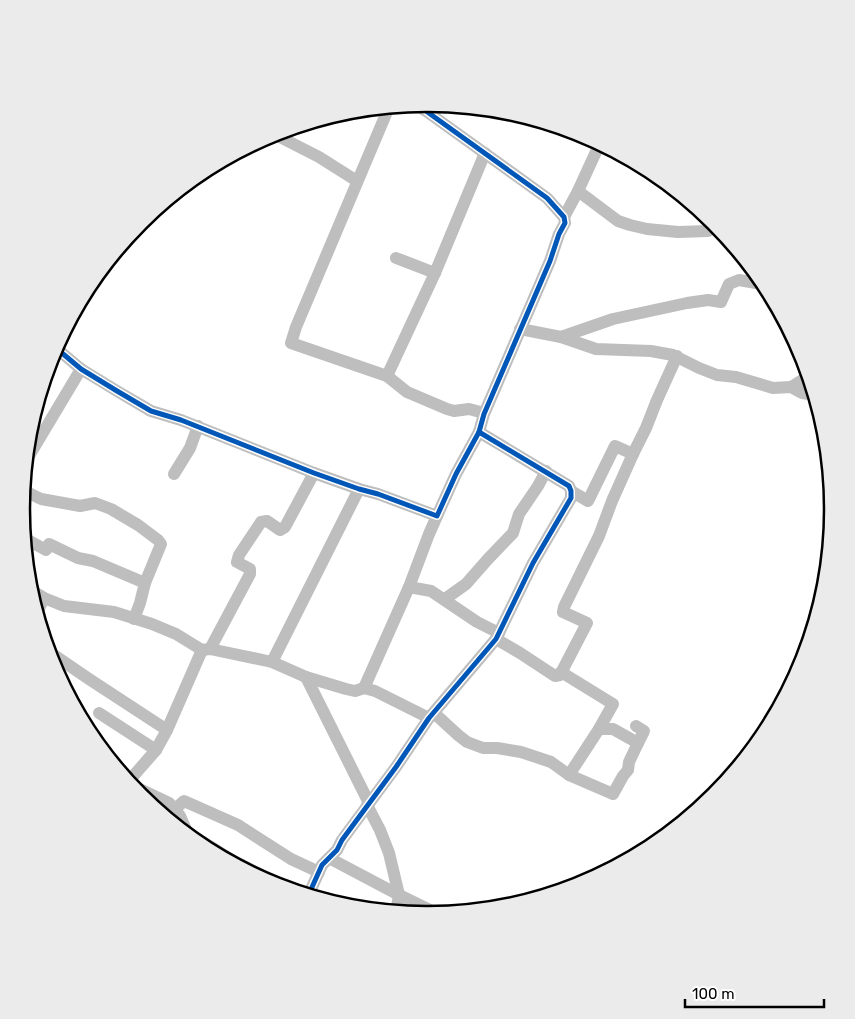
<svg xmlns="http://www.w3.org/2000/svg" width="855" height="1019" font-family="Rubik,sans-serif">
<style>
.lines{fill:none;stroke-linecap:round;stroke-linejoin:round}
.minor{stroke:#bebebe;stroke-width:12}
.cycleway-casing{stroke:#fff;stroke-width:8}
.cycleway{stroke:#0057b8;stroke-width:5}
.rim{fill:none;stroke:#000;stroke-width:2.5}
</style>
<rect width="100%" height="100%" fill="#fff"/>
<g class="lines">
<g class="minor">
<path d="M 389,107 L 296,327 L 291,343 L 387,376 L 407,392 L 447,409 L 454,411 L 469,409 L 484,413"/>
<path d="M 274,134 L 319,157 L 357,181"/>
<path d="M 578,191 L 618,221 L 630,225 L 647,229 L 678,232 L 708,231 L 714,228 L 723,232"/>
<path d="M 564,217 L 578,191 L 600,143"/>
<path d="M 396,258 L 435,273"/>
<path d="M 520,329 L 561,337 L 596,349 L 651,351 L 673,355 L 699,368 L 717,375 L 736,377 L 773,388 L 791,387 L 802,393 L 815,395"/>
<path d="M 561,337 L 613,319 L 687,303 L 708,300 L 721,302 L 729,284 L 739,280 L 756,283 L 763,282"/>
<path d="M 56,348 L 81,369 L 117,391 L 151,411 L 181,420 L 314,473 L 359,489 L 378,494 L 437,516 L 456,474 L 479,432 L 484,414 L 550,261 L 559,234 L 565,223 L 564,217 L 547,198 L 426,111 L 415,104"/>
<path d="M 387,376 L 435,273 L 485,153"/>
<path d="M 791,387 L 804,379 L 809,373"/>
<path d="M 26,461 L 81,369"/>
<path d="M 174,474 L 190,448 L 198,426"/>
<path d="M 23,490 L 41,499 L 80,506 L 95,503 L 111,509 L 138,525 L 158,540 L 161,544 L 145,583 L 140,603 L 134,619"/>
<path d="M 571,491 L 588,501 L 615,446 L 633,454 L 646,428 L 657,400 L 677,356"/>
<path d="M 24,538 L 46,550 L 49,544 L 78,558 L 93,561 L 145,583"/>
<path d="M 409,587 L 431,591 L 477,622 L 499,633"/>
<path d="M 29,589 L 44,598 L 64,606 L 114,612 L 152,624 L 176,634 L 202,650 L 210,649 L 272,662 L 306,677 L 346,689 L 355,691 L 364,688 L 375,691 L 429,718"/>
<path d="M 445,599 L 466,584 L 488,559 L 513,533 L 519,514 L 538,486 L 546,471"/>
<path d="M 37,613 L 44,598"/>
<path d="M 496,639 L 520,653 L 555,676 L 560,675 L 587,623 L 563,612 L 564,607 L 599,536 L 612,501 L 633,454"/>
<path d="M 210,649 L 250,574 L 250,569 L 237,562 L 239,555 L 261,522 L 267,521 L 280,530 L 285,527 L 314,473"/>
<path d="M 48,651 L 89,679 L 167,730"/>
<path d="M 272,662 L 359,489"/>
<path d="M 561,672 L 613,704 L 599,729 L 569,775 L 613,794 L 623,776 L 628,770 L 629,762 L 638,743"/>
<path d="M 306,677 L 369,803"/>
<path d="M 364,688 L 409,587 L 429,534 L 437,516"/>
<path d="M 99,713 L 156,750"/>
<path d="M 434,713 L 458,735 L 467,742 L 483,748 L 497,748 L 521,752 L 551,762 L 569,775"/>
<path d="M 599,729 L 613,729 L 638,743 L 644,731 L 636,726"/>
<path d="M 128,782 L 156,750 L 167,730 L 202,650"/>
<path d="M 131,785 L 169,803 L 180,816 L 187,832 L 232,860 L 273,881 L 288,890"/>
<path d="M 367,805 L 380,830 L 389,853 L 399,895 L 396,913"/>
<path d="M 168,820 L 175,809 L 184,801 L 238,825 L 291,859 L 319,872"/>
<path d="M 329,858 L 399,895 L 440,915"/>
<path d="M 308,896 L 322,865 L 337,850 L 342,840 L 396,767 L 429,718 L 496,639 L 533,563 L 571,498 L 571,491 L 569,486 L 479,432"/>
</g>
<defs>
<g id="cycleway">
<path d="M 56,348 L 81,369 L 117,391 L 151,411 L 181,420 L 314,473 L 359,489 L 378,494 L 437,516 L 456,474 L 479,432 L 484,414 L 550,261 L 559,234 L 565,223 L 564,217 L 547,198 L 426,111 L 415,104"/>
<path d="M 308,896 L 322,865 L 337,850 L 342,840 L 396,767 L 429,718 L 496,639 L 533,563 L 571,498 L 571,491 L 569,486 L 479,432"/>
</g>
</defs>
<use href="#cycleway" class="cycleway-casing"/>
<use href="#cycleway" class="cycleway"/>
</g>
<path d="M0 0H855V1019H0ZM30 509a397 397 0 1 1 794 0a397 397 0 1 1-794 0Z" fill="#ebebeb" fill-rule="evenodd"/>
<path class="rim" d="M30 509a397 397 0 1 1 794 0a397 397 0 1 1-794 0Z"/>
<path d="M685 999v8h139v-8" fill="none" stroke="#000000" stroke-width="2.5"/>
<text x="692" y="999" font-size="15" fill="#000000" stroke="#ffffff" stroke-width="4" paint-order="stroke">100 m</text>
</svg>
